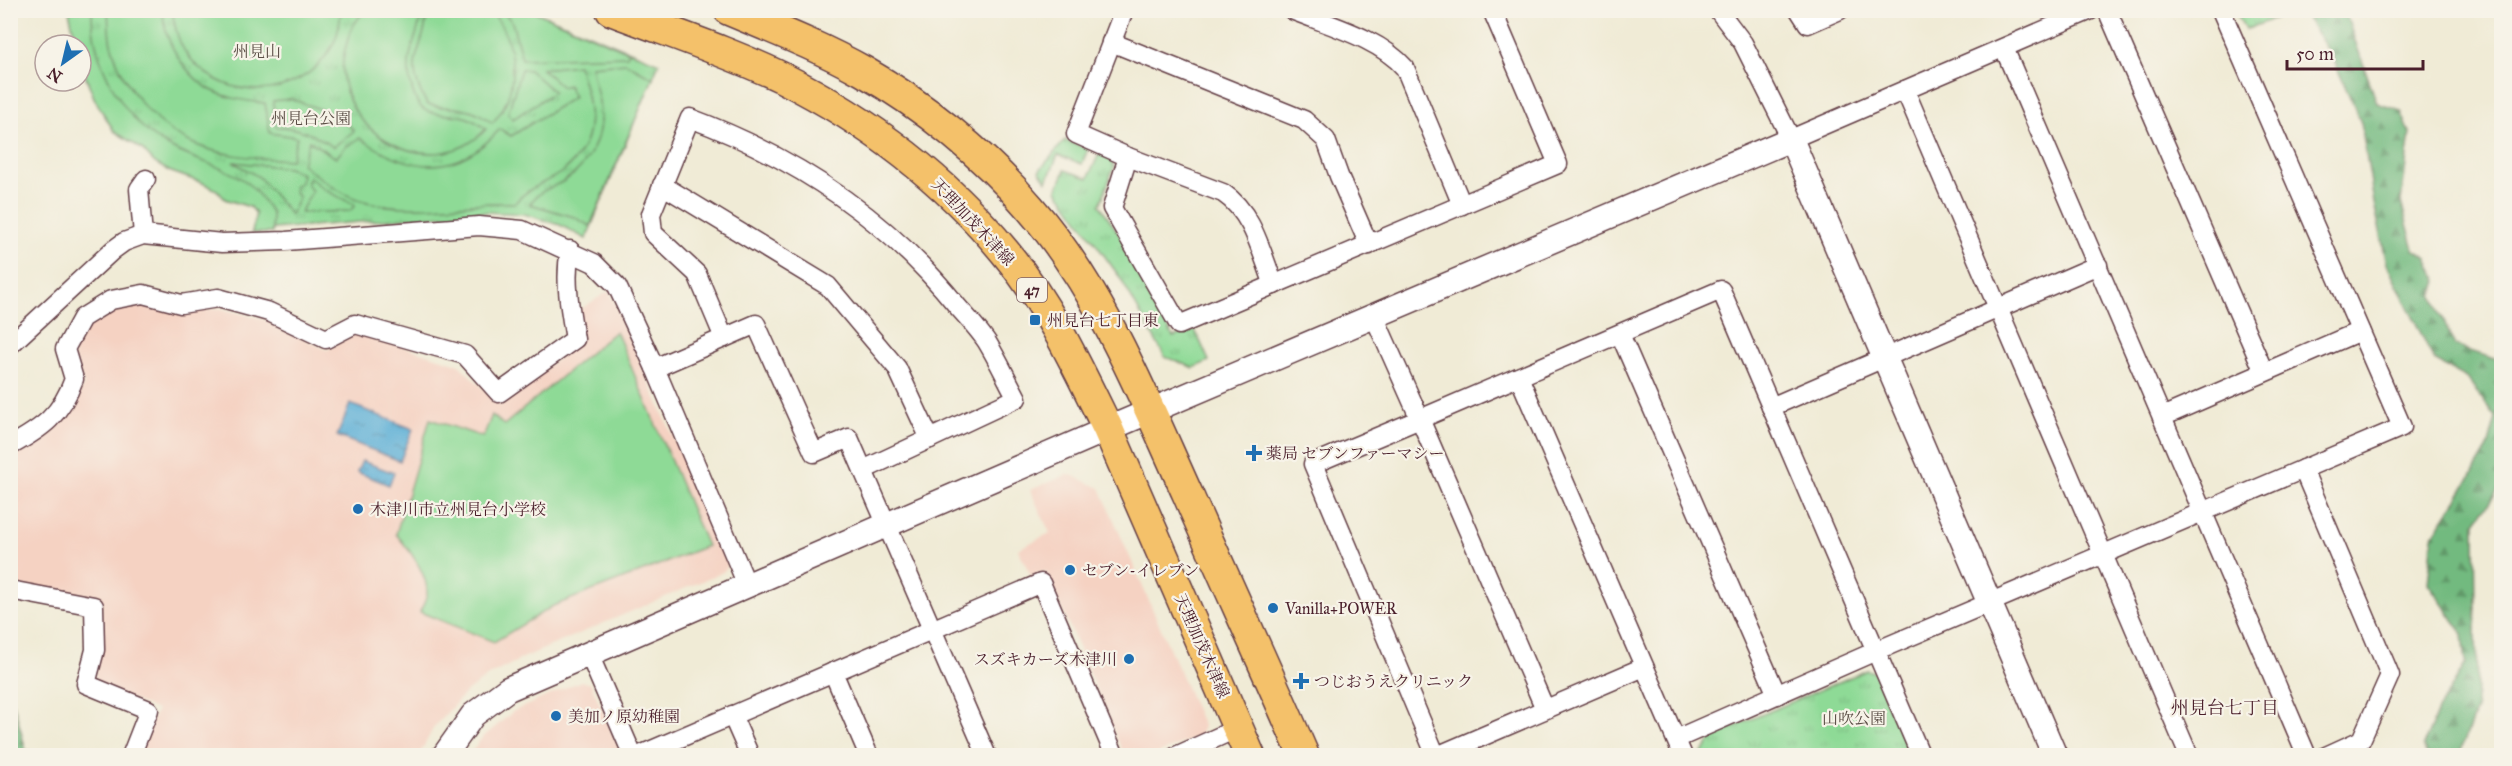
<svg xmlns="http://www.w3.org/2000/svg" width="2512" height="766" font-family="'IM FELL Great Primer','Noto Serif JP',serif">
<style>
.built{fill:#f5d2c2}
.grass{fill:url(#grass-tufts);stroke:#6c7c60;stroke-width:1.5}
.forest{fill:url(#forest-firs);stroke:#5e6c55;stroke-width:1.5}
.garden{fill:#8eda96;stroke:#6c7c60;stroke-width:1.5}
.water{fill:url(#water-ripples);stroke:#526680;stroke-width:1.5}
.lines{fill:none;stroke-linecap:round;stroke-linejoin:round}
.minor-casing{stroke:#633e45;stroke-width:21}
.tertiary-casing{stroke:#633e45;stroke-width:27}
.primary-casing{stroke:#633e45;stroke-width:33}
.minor{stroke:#fff;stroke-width:18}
.tertiary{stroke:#fff;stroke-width:24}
.primary{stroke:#f4c16a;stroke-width:30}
.poi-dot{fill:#1f6fb2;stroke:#f7f3e8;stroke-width:2}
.labels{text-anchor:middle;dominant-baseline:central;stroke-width:4.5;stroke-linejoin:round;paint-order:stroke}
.shield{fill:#f7f3e8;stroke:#7e5f64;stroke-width:1.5}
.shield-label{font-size:15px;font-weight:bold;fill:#4a1f2b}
.park-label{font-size:16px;fill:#5b4e46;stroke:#f7f3e8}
.street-label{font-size:16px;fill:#4a1f2b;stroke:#f7f3e8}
.poi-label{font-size:16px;fill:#4a1f2b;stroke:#f7f3e8;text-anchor:start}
.neighbourhood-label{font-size:18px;fill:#4a1f2b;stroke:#f7f3e8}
</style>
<defs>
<pattern id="grass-tufts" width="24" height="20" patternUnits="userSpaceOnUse" patternTransform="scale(1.5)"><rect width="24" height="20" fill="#8eda96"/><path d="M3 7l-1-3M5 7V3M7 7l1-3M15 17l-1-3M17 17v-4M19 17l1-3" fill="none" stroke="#7cbb81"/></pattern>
<pattern id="forest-firs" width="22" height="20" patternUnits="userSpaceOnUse" patternTransform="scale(1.5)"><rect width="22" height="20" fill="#72ba7f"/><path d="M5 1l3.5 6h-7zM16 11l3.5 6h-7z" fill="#609768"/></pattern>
<pattern id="water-ripples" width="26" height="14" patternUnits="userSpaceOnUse" patternTransform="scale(1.5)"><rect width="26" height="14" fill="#5aaed6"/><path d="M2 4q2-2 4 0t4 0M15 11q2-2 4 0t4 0" fill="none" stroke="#4c8dae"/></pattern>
</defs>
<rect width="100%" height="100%" fill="#f7f3e8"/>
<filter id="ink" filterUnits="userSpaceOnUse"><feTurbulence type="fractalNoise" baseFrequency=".0167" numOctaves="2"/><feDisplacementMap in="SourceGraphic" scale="12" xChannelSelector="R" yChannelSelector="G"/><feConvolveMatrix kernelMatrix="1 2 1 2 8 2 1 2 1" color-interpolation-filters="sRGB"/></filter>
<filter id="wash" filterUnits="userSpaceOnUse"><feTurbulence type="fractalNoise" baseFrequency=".008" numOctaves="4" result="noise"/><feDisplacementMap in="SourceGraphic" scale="24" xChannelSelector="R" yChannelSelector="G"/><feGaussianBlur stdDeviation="1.35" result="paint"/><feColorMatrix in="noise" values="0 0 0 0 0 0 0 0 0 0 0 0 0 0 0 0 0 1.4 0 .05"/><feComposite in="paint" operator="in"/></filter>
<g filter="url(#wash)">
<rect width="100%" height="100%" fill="#f0ebd6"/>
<g class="built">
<path d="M 609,291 L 728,562 L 727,568 L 723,572 L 525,657 L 488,676 L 465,693 L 434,727 L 419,755 L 137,755 L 157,710 L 100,686 L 95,676 L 99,656 L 102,601 L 11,584 L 10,457 L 52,432 L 73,406 L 84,384 L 74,358 L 75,344 L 84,325 L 114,312 L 147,302 L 182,313 L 219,308 L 266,320 L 327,350 L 357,332 L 458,364 L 500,405 L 580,341 L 576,312 Z"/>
<path d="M 1069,474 L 1100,488 L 1203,726 L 1200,736 L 1154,755 L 1124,755 L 1046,571 L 1031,576 L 1018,549 L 1050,533 L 1030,490 Z"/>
<path d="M 581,681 L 591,684 L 622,755 L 469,755 L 482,738 L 514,711 Z"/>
</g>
<g class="grass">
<path d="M 69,11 L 533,11 L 659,63 L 586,239 L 560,225 L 524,214 L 484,212 L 273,229 L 272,233 L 252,233 L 256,213 L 250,207 L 225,199 L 217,190 L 203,183 L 169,171 L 155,163 L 142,149 L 114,131 L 95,100 L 81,64 L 81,45 L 77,45 Z"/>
<path d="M 2236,11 L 2293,11 L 2245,30 Z"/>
<path d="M 1065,140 L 1088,149 L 1082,164 L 1058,155 L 1047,181 L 1039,171 Z"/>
<path d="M 1099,154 L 1110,157 L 1114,167 L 1100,205 L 1130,251 L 1173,337 L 1195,330 L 1209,361 L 1194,368 L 1165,357 L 1119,276 L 1057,190 L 1065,170 L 1088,178 Z"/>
<path d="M 1867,670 L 1877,673 L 1912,756 L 1700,756 L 1716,734 Z"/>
</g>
<g class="forest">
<path d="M 2302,11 L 2349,11 L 2347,18 L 2377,103 L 2401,111 L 2410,133 L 2401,202 L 2414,249 L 2426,257 L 2438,281 L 2433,296 L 2455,346 L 2501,361 L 2501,487 L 2475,522 L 2477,707 L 2459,755 L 2427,755 L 2423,746 L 2439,708 L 2466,663 L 2463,634 L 2428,583 L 2433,535 L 2461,493 L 2488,448 L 2496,418 L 2467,378 L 2434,360 L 2387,264 L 2374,203 L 2361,123 L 2332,56 Z"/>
<path d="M 11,703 L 14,705 L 26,751 L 68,755 L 11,755 Z"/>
</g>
<g class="garden">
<path d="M 69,11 L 92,11 C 92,61 122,119 166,145 C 191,160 222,165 245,181 C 256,189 264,202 272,213 L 272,233 L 252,233 L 256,213 L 250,207 L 225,199 L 217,190 L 203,183 L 169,171 L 155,163 L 142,149 L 114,131 L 95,100 L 81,64 L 81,45 L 77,45 Z"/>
<path d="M 108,11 L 163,11 C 163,39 182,70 206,87 C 223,98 245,101 265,103 L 270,133 L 297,137 L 291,160 C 259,158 222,157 192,143 C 154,126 123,87 112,47 C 108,36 109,22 108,11 Z"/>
<path d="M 172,11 L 172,10 L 341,11 C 340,19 339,29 336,38 C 311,98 230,108 189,57 C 178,44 175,27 172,11 Z"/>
<path d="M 365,11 L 422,11 C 417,44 401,56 413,92 C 417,104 421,111 434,113 C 460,118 462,111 486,129 C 430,190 322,125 346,46 C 349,33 355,20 365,11 Z"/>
<path d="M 427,11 L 491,11 C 517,41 521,93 492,123 C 466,101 454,112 427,104 C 400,58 426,52 427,11 Z"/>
<path d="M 503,11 L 533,11 L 629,52 L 627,56 L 522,59 L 512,22 Z"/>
<path d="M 626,63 L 653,78 L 590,226 L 574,217 L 530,204 C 538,191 551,188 564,181 C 591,165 605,132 599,102 C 597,90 593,79 591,66 Z"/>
<path d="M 578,65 C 592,105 600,143 562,172 C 546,183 528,187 515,203 C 463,201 407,216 357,199 C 337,192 319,177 302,164 L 309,141 L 336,158 L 345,147 L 360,138 C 411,173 456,178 500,129 L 511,136 L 574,97 L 568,85 L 562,87 L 542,69 Z"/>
<path d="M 521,69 L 529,70 L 554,92 L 513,119 L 508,113 Z"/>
<path d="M 291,99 L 340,116 L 354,131 L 333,147 C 316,134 298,127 276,127 L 273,101 Z"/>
<path d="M 233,162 L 290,168 L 302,174 L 300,183 L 294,186 L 295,193 L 299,197 L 291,215 L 259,177 Z"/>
<path d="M 309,177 L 325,190 L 355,205 L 350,211 L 300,213 L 312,191 L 307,184 Z"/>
<path d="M 616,331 L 707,546 L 553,606 L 494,642 L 420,612 C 422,607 426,600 427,594 C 428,574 408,548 396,534 L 430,419 L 483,437 L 492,415 L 504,425 Z"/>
</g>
<g class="water">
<path d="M 350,404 L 413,429 L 400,461 L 337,436 Z"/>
<path d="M 362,461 L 394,473 L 389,485 L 357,472 Z"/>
</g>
</g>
<g filter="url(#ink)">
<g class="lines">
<defs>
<g id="minor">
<path d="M 1124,10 L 1076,134 L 1128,157 L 1112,208 L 1179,325 L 1558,164 L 1492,10"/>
<path d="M 1292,10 C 1328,25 1379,38 1405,68 L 1462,205"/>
<path d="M 1718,10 L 1743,43 L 1791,139 L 2091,10"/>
<path d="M 1799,10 L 1808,24 L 1840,10"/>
<path d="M 2107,10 L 2264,372"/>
<path d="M 1111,42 L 1304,120 L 1326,140 L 1339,176 L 1369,245"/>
<path d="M 2004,48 L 2307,756"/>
<path d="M 1905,90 L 2189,756"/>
<path d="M 1128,157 L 1223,193 C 1253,213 1261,252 1274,285"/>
<path d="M 662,185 L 828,286 L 897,368 L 930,439"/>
<path d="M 143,235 L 139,189 L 146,179"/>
<path d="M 1374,316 L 1420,419 L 1313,464 L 1436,756"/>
<path d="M 1620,334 L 1777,695"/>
<path d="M 724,338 L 697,274 L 653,233 L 651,214 L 690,118 C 795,157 887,218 958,307 C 968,318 979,330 987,342 C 998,360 1007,380 1017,398 L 863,470"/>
<path d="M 10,345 L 113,250 L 124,242 L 143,235 L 222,243 L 286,241 L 479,226 L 522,230 L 594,263 L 617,286 L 655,368 L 747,585"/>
<path d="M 655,368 L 756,324 L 814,453 L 849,438 L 987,756"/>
<path d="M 1519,377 L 1683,756"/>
<path d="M 1771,407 L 2098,265"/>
<path d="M 2162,417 L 2360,331"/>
<path d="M 10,446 C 43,428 61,415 74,379 L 65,349 L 82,318 L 111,300 L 143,294 L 181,304 L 218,298 L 269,312 L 326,339 L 355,324 L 465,355 L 499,393 L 575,339 C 570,310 564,280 570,250"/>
<path d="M 2303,469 L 2390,675 L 2361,740 L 2326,756"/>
<path d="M 10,590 L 94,606 L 95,650 L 86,684 L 149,710 L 131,756"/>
<path d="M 589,654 L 633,756"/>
<path d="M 833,672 L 869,756"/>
<path d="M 1545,709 L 1420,419 L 1721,290 L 1921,756"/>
<path d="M 732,715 L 750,756"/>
<path d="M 1676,739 L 1876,651 L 2402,427 L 2221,10"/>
<path d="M 638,756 L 1041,583 L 1115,756"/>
<path d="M 1176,756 L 1238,728"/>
<path d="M 1437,756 L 1644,667"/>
</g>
<path id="tertiary" d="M 444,756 L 473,715 L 508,689 L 1108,429 L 1791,139 L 2055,756"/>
<g id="primary">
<path d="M 611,10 C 668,32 727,51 781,77 C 867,120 944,178 1005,252 C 1049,305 1078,368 1108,429 L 1250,756"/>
<path d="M 729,10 C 774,29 820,47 863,71 C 923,105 985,155 1030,208 C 1102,291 1143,396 1188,495 C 1226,582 1266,668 1304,756"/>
</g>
</defs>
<use href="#minor" class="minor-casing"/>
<use href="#tertiary" class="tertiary-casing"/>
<use href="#primary" class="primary-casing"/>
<use href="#minor" class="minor"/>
<use href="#tertiary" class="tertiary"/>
<use href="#primary" class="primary"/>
</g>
</g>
<g class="poi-dot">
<rect x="1029" y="314" width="12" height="12" rx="3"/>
<path d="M1251 444h6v6h6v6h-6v6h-6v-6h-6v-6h6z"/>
<circle cx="358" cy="509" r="6"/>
<circle cx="1070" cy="570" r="6"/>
<circle cx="1273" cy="608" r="6"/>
<circle cx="1129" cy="659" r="6"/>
<path d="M1298 672h6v6h6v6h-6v6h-6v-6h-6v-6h6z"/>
<circle cx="556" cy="716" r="6"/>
</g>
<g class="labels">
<rect class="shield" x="1017" y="278" width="30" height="24" rx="4.5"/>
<g class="shield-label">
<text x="1032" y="290">47</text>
</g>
<g class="park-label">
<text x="257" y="51">州見山</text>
<text x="311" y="118">州見台公園</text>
<text x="1854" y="718">山吹公園</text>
</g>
<g class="street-label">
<text transform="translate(973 222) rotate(47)">天理加茂木津線</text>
<text transform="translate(1202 646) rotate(66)">天理加茂木津線</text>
</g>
<g class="poi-label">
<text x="1047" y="320">州見台七丁目東</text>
<text x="1266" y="453">薬局 セブンファーマシー</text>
<text x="370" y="509">木津川市立州見台小学校</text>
<text x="1082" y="570">セブン-イレブン</text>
<text x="1285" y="608">Vanilla+POWER</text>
<text x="1117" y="659" text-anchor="end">スズキカーズ木津川</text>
<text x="1314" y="681">つじおうえクリニック</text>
<text x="568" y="716">美加ノ原幼稚園</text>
</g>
<g class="neighbourhood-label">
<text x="2225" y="708">州見台七丁目</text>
</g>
</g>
<rect width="2512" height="766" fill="none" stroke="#f7f3e8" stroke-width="36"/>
<g transform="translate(63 63) rotate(214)"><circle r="28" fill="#f7f3e8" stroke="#b29e9c" stroke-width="1.5"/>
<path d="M0-4.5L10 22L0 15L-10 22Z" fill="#1f6fb2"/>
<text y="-9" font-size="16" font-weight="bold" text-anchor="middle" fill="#4a1f2b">N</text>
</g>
<path d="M2287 60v9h136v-9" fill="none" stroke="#4a1f2b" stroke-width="3"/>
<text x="2296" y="60" font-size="18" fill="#4a1f2b" stroke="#f7f3e8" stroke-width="4.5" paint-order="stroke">50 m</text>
</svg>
